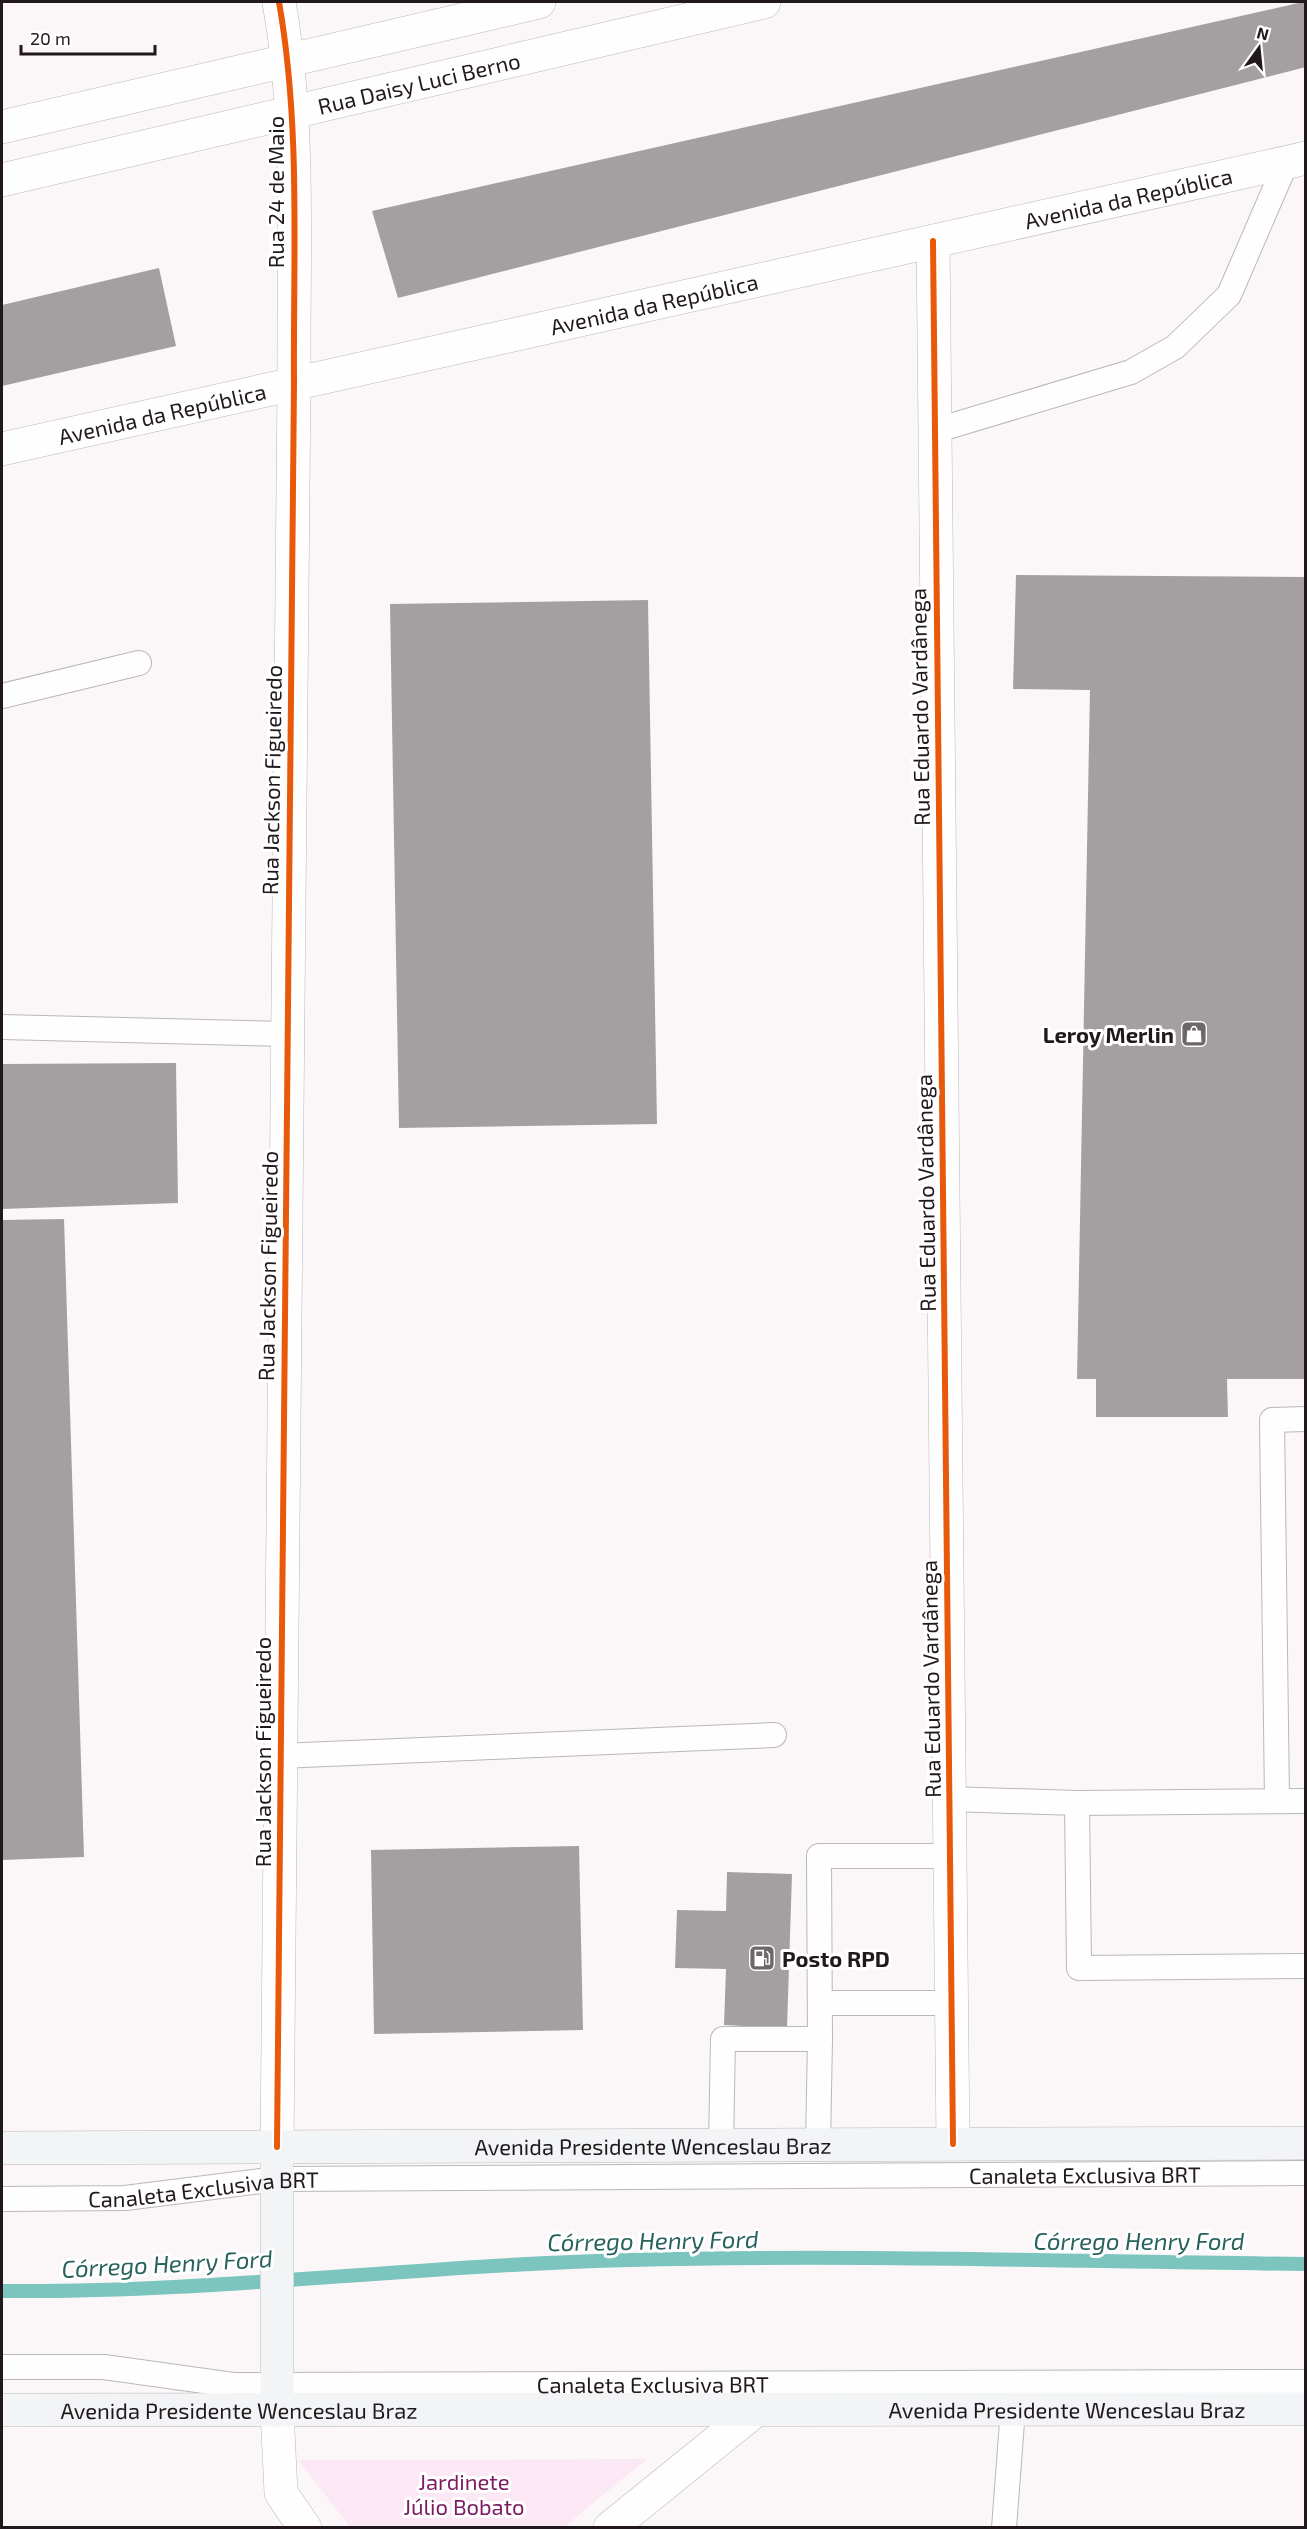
<svg xmlns="http://www.w3.org/2000/svg" width="1307" height="2529" font-family="'Exo 2',sans-serif">
<style>
.green{fill:#fbe8f4}
.lines{fill:none;stroke-linecap:round;stroke-linejoin:round}
.stream{stroke:#7bc5be;stroke-width:14}
.building{fill:#a4a0a2}
.service-casing{stroke:#bbb6b9;stroke-width:26}
.minor-casing{stroke:#bbb6b9;stroke-width:34}
.secondary-casing{stroke:#bbb6b9;stroke-width:34}
.service{stroke:#fefefe;stroke-width:24}
.minor{stroke:#fefefe;stroke-width:33}
.secondary{stroke:#f2f4f5;stroke-width:33}
.cycleway-casing{stroke:#fff;stroke-width:10}
.cycleway{stroke:#e8590c;stroke-width:6}
.labels{text-anchor:middle;dominant-baseline:central;stroke-width:6;stroke-linejoin:round;paint-order:stroke}
.street-label{font-size:22px;fill:#20181d;stroke:#fff}
.poi-label{font-size:22px;font-weight:bold;fill:#20181d;stroke:#fff;text-anchor:end}
.park-label{font-size:22px;fill:#7c1b64;stroke:#fff}
.water-label{font-size:24px;font-style:italic;fill:#28625d;stroke:#fff}
</style>
<rect width="100%" height="100%" fill="#fbf7f9"/>
<path class="green" d="M 647,2459 L 564,2527 L 350,2527 L 298,2460 Z"/>
<g class="lines">
<path class="stream" d="M 2,2291 C 211,2293 420,2265 630,2260 C 855,2254 1081,2262 1306,2264"/>
</g>
<g class="building">
<path d="M 1303,2 L 1306,2 L 1306,67 L 398,298 L 372,211 Z"/>
<path d="M 159,268 L 176,346 L 2,386 L 2,305 Z"/>
<path d="M 1016,575 L 1306,577 L 1306,1379 L 1227,1379 L 1228,1417 L 1096,1417 L 1096,1379 L 1077,1379 L 1090,690 L 1013,689 Z"/>
<path d="M 648,600 L 657,1124 L 399,1128 L 390,604 Z"/>
<path d="M 176,1063 L 178,1203 L 2,1209 L 2,1064 Z"/>
<path d="M 64,1219 L 84,1857 L 2,1860 L 2,1220 Z"/>
<path d="M 579,1846 L 583,2030 L 374,2034 L 371,1850 Z"/>
<path d="M 727,1872 L 792,1874 L 787,2028 L 724,2025 L 726,1969 L 675,1968 L 677,1910 L 726,1911 Z"/>
</g>
<g class="lines">
<defs>
<g id="service">
<path d="M 934,431 L 1131,372 L 1175,347 L 1229,295 L 1286,163"/>
<path d="M 2,696 L 139,663"/>
<path d="M 2,1027 L 287,1034"/>
<path d="M 280,1756 L 774,1735"/>
<path d="M 949,1799 L 1077,1803 L 1306,1801"/>
<path d="M 1277,1801 L 1272,1420 L 1306,1419"/>
<path d="M 1077,1803 L 1079,1968 L 1306,1966"/>
<path d="M 820,2003 L 952,2003"/>
<path d="M 818,2145 L 820,2039"/>
<path d="M 721,2146 L 723,2039 L 820,2039 L 819,1856 L 950,1856"/>
<path id="s1" d="M 2,2199 L 125,2198 L 277,2179 L 1306,2173"/>
<path id="s2" d="M 2,2367 L 104,2367 L 233,2385 L 1306,2382"/>
<path d="M 1004,2528 L 1013,2409"/>
</g>
<g id="minor">
<path d="M 2,127 L 539,2"/>
<path id="s3" d="M 2,180 L 764,2"/>
<path d="M 933,241 L 953,2144"/>
<path id="s4" d="M 2,449 L 1306,158"/>
<path d="M 277,2147 L 294,384 C 293,257 301,127 279,2"/>
<path d="M 277,2410 L 281,2493 L 305,2528"/>
<path d="M 610,2528 L 757,2409"/>
</g>
<g id="secondary">
<path d="M 277,2147 L 277,2410"/>
<path id="s5" d="M 2,2148 L 1306,2143"/>
<path id="s6" d="M 2,2410 L 1306,2409"/>
</g>
</defs>
<use href="#service" class="service-casing"/>
<use href="#minor" class="minor-casing"/>
<use href="#secondary" class="secondary-casing"/>
<use href="#service" class="service"/>
<use href="#minor" class="minor"/>
<use href="#secondary" class="secondary"/>
<defs>
<g id="cycleway">
<path d="M 933,241 L 953,2144"/>
<path d="M 277,2147 L 294,384 C 293,257 301,127 279,2"/>
</g>
</defs>
<use href="#cycleway" class="cycleway-casing"/>
<use href="#cycleway" class="cycleway"/>
</g>
<defs>
<symbol id="shop-square" viewBox="-11 -11 22 22"><rect x="-9" y="-9" width="18" height="18" rx="4" fill="#6d666a" stroke="#fff"/><path d="M-5-2.5h2.3a2.7 3.5 0 0 1 5.4 0H5L5.5 6h-11ZM-1.5-2.5h3a1.5 2.3 0 0 0-3 0Z" fill="#fff"/></symbol>
<symbol id="fuel-square" viewBox="-11 -11 22 22"><rect x="-9" y="-9" width="18" height="18" rx="4" fill="#6d666a" stroke="#fff"/><path d="M-5.5-6h7V0h2V4h1.3V-2.5L3-4.5l.8-.8L6-3V5H2.5V1h-1V6h-7ZM-4.2-4.7v3.2H.2V-4.7Z" fill="#fff"/></symbol>
</defs>
<g fill-rule="evenodd">
<use href="#shop-square" x="1179" y="1019" width="30" height="30"/>
<use href="#fuel-square" x="747" y="1943" width="30" height="30"/>
</g>
<g class="labels">
<g class="street-label">
<text stroke="none"><textPath href="#s3" startOffset="428">Rua Daisy Luci Berno</textPath></text>
<text transform="translate(275 192) rotate(-90)">Rua 24 de Maio</text>
<text stroke="none"><textPath href="#s4" startOffset="1154">Avenida da República</textPath></text>
<text stroke="none"><textPath href="#s4" startOffset="668">Avenida da República</textPath></text>
<text stroke="none"><textPath href="#s4" startOffset="164">Avenida da República</textPath></text>
<text transform="translate(919 707) rotate(-91)">Rua Eduardo Vardânega</text>
<text transform="translate(271 780) rotate(-89)">Rua Jackson Figueiredo</text>
<text transform="translate(925 1193) rotate(-91)">Rua Eduardo Vardânega</text>
<text transform="translate(267 1266) rotate(-89)">Rua Jackson Figueiredo</text>
<text transform="translate(930 1679) rotate(-91)">Rua Eduardo Vardânega</text>
<text transform="translate(262 1752) rotate(-90)">Rua Jackson Figueiredo</text>
<text stroke="none"><textPath href="#s5" startOffset="651">Avenida Presidente Wenceslau Braz</textPath></text>
<text stroke="none"><textPath href="#s1" startOffset="1084">Canaleta Exclusiva BRT</textPath></text>
<text stroke="none"><textPath href="#s1" startOffset="202">Canaleta Exclusiva BRT</textPath></text>
<text stroke="none"><textPath href="#s2" startOffset="652">Canaleta Exclusiva BRT</textPath></text>
<text stroke="none"><textPath href="#s6" startOffset="1065">Avenida Presidente Wenceslau Braz</textPath></text>
<text stroke="none"><textPath href="#s6" startOffset="237">Avenida Presidente Wenceslau Braz</textPath></text>
</g>
<g class="poi-label">
<text x="1174" y="1034">Leroy Merlin</text>
<text x="782" y="1958" text-anchor="start">Posto RPD</text>
</g>
<g class="park-label">
<text x="464" y="2481">Jardinete<tspan x="464" dy="25">Júlio Bobato</tspan></text>
</g>
<g class="water-label">
<text transform="translate(653 2240) rotate(-1)">Córrego Henry Ford</text>
<text x="1139" y="2240">Córrego Henry Ford</text>
<text transform="translate(167 2263) rotate(-3)">Córrego Henry Ford</text>
</g>
</g>
<rect width="1307" height="2529" fill="none" stroke="#20181d" stroke-width="6"/>
<g transform="translate(1259 48) rotate(15)" stroke="#ffffff" stroke-width="4.5" paint-order="stroke">
<path d="M0-4.5L10 22L0 15L-10 22Z" fill="#20181d"/>
<text y="-9" font-size="16" font-weight="bold" text-anchor="middle" fill="#20181d">N</text>
</g>
<path d="M21 45v9h134v-9" fill="none" stroke="#20181d" stroke-width="3"/>
<text x="30" y="45" font-size="18" fill="#20181d" stroke="#ffffff" stroke-width="4.5" paint-order="stroke">20 m</text>
</svg>
